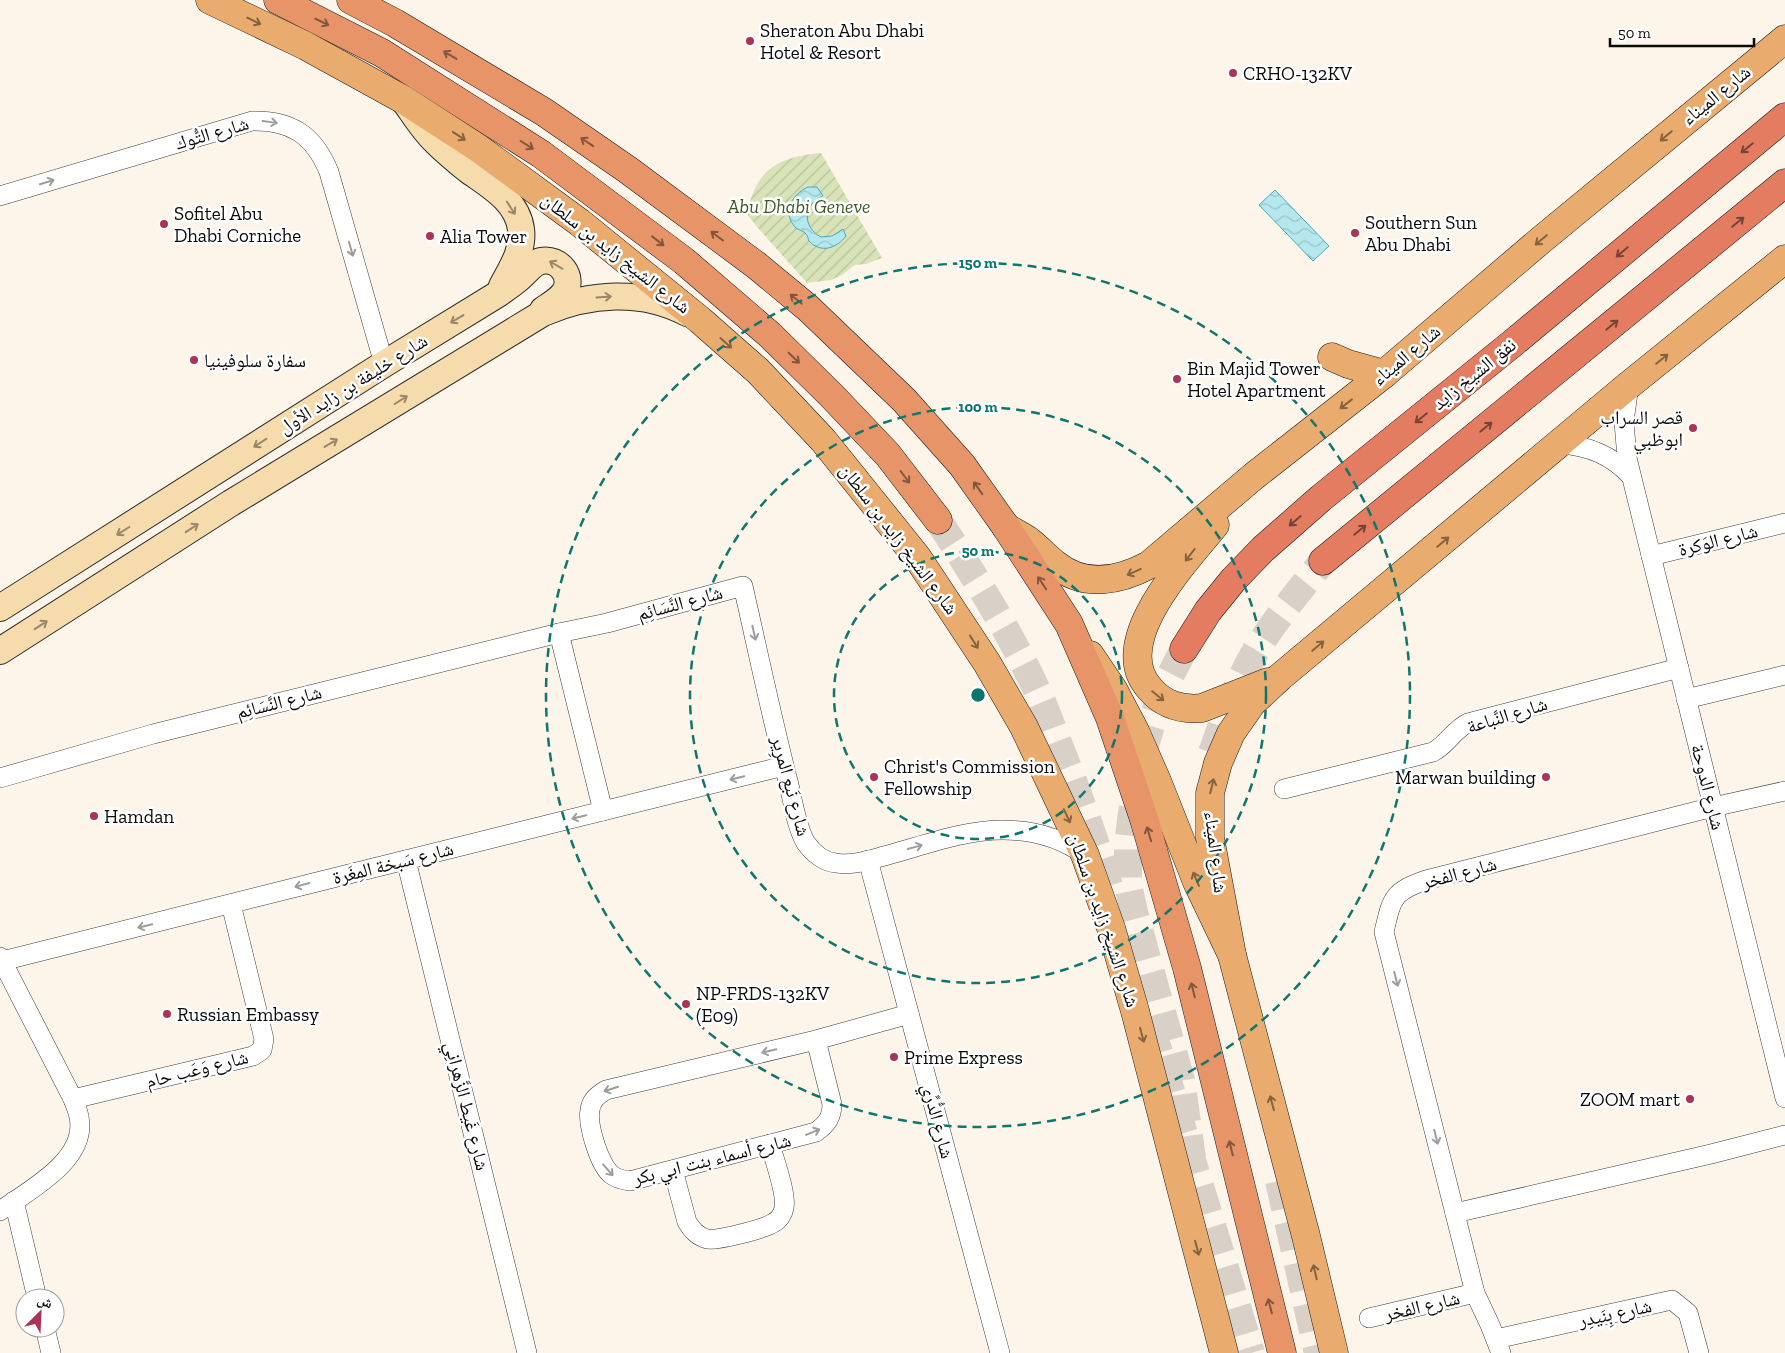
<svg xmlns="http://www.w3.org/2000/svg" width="1785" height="1353" font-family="'Zilla Slab','Noto Naskh Arabic',serif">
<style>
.garden{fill:url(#garden-furrows)}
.water{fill:url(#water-waves);stroke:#44acbd}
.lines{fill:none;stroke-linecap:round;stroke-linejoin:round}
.trunk-tunnel{stroke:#d9d1c8;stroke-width:28;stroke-dasharray:28 14;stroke-linecap:butt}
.motorway-tunnel{stroke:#d9d1c8;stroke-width:28;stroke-dasharray:28 14;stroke-linecap:butt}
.minor-casing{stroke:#3d3d3d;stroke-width:20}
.secondary-casing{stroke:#2c2c2c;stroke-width:28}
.primary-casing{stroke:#1b1b1b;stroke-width:29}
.trunk-casing{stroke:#1b1b1b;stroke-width:29}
.motorway-casing{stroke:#1b1b1b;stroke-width:29}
.minor{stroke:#fff;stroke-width:19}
.secondary{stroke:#f6dbac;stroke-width:26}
.primary{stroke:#e9ac6e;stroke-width:28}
.trunk{stroke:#e69468;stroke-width:28}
.motorway{stroke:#e47c61;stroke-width:28}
.oneway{stroke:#856341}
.oneway2{stroke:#83563e}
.oneway3{stroke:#9d9d9d}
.oneway4{stroke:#774336}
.oneway5{stroke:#98876b}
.ring{fill:none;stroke:#0f766e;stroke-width:2.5;stroke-dasharray:9 6}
.poi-dot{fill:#aa3357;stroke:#fff;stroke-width:2}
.labels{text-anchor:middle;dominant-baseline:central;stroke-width:5;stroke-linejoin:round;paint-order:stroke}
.poi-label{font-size:19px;fill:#0a0a0a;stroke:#fff;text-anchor:start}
.street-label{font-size:19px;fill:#0a0a0a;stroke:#fff}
.park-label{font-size:19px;font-style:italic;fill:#3c5a23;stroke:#fff}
.centre{fill:#0f766e;stroke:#fff;stroke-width:2.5}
.ring-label{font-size:15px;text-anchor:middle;font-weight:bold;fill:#0f766e;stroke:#fff;stroke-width:5;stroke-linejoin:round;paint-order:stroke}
</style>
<defs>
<pattern id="garden-furrows" width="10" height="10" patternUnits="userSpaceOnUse" patternTransform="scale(1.25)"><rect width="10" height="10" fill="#d9e3b8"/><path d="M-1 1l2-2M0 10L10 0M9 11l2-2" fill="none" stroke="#b9c19d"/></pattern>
<pattern id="water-waves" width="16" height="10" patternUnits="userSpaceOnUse" patternTransform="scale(1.25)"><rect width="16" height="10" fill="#b4e7ee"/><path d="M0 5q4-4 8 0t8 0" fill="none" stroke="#99c5cb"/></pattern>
</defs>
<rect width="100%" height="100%" fill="#fdf4ea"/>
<path class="garden" d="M 821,153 L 882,258 L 866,264 L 855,265 L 842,275 L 831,280 L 807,283 L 758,228 L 747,214 C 756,169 778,157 821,153 Z"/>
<g class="water">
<path d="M 808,187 L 817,187 L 823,196 C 803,204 802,227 821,237 L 832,236 L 843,229 L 846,236 C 837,248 821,254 809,241 C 808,239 808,236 806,234 C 804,231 799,230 796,228 C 781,213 792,194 808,187 Z"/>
<path d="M 1275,190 L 1329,246 L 1313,261 L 1259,205 Z"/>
</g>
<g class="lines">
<g class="trunk-tunnel">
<path d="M 938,520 C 975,577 1012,635 1040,697 C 1048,715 1054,733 1061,750 C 1079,795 1095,840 1109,886"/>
<path d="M 1151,1026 L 1251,1353"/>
</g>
<g class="motorway-tunnel">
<path d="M 1184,649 L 1166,684 L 1154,715 L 1141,759 L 1131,820 L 1128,847 L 1128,884 L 1134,912 L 1181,1080 L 1192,1158"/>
<path d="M 1212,753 C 1225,716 1239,677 1260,644 C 1279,615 1301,588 1323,561"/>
<path d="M 1279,1181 L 1318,1353"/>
</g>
<defs>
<g id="minor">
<path d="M 0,196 L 252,121 C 291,120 314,135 329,172 L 384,364"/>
<path d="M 1629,385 L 1624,422 L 1627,458 L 1785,1098"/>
<path d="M 1560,444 C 1589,446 1611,455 1631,476"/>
<path d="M 1651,556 L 1785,523"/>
<path d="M 559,633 L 603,811"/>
<path d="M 1686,699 L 1785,675"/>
<path d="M 0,778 L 153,734 L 559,633 L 607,623 L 743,586 C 758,652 772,719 789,785 C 793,802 797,829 806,843 C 813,853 824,862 836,863 C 854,866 872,859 888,855 C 925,845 964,830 1003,830 C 1032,830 1061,838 1085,855"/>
<path d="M 1284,789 L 1433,752 C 1448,744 1453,730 1468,723 L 1679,668"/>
<path d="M 406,860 L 527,1353"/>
<path d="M 868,860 L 1000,1353"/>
<path d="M 0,957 L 73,1099 C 75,1104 78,1111 79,1117 C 88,1160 29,1190 0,1211"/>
<path d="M 2,961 L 321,881 L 784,766"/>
<path d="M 816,1040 L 832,1104 C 832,1117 827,1124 816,1132 L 630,1181 C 623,1180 617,1179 612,1175 C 600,1167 587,1125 590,1110 C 591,1100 598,1095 606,1090 L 816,1040 L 909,1014"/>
<path d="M 73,1099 L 253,1056 L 262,1050 L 264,1039 L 231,904"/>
<path d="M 673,1170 L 687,1222 C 692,1230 697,1236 707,1239 C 717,1241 764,1229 773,1223 C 779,1220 783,1214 784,1208 C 787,1194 774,1159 770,1144"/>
<path d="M 14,1201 L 37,1298"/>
<path d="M 1455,1213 L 1711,1154 L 1785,1135"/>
<path d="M 1369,1318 L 1475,1293"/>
<path d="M 45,1328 L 51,1353"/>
<path d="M 1496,1339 L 1672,1300 L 1688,1313 L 1699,1353"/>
<path d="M 1501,1353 L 1490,1325 L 1475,1293 L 1384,932 C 1392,898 1392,892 1426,880 L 1713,807 L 1785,791"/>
</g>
<g id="secondary">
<path d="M 405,102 C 415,116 424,131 436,142 C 446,152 457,161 468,170 C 489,185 517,200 521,229 C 524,250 511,269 502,286"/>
<path d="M 0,608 L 384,364 L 498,294 C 505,289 511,285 517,280 C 525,274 532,263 541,261 C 559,257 575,277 564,293 C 559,300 550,305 543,310"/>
<path d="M 0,651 L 231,503 L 543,313 C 589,293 642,289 687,313"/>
</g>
<g id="primary">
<path d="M 210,0 L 306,46 L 404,100 L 478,148 L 579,222 L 700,320 L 758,371 L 823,440 L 917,557 L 987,663 L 1024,727 L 1085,855 L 1111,928 L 1135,1011 L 1224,1353"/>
<path d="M 1332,357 L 1348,364 L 1384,374"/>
<path d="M 1215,525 C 1186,561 1107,642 1150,689 C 1164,705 1181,710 1202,708 L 1268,682"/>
<path d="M 1006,527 C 1013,532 1022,536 1029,541 C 1038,548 1046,557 1055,564 C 1084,588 1119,581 1149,565 L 1254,476 L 1384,374 L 1541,240 L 1785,39"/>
<path d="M 1090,655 L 1113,689 L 1135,731 L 1157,781 L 1197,882 L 1232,955 L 1306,1236 L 1334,1353"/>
<path d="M 1232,955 L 1210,838 L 1210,793 L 1218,763 L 1231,733 L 1252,703 L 1280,677 L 1629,385 L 1785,259"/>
</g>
<g id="trunk">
<path d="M 278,0 L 382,53 L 541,154 L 684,261 L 770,335 L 832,396 L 888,455 L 938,520"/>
<path d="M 351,0 L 395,23 L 544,112 L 628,170 L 756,265 L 808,308 L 904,400 L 962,465 L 1006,527 L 1069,624 L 1110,718 L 1144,819 L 1187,968 L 1282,1353"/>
</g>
<g id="motorway">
<path d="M 1323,561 L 1785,183"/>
<path d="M 1184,649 L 1208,611 L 1234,579 L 1263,549 L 1321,498 L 1513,343 L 1785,117"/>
</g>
</defs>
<use href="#minor" class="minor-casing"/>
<use href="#secondary" class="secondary-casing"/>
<use href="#primary" class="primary-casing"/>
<use href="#trunk" class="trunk-casing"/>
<use href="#motorway" class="motorway-casing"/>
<use href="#minor" class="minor"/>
<use href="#secondary" class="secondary"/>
<use href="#primary" class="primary"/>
<use href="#trunk" class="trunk"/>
<use href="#motorway" class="motorway"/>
</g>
<defs><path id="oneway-shaft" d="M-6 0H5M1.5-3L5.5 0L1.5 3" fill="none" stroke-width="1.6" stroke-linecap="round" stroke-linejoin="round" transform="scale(1.25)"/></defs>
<g class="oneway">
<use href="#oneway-shaft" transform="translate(254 21) rotate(26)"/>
<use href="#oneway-shaft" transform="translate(459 136) rotate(33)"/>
<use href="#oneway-shaft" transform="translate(1666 136) rotate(140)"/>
<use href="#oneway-shaft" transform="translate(1541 240) rotate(140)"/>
<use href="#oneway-shaft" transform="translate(726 343) rotate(42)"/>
<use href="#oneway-shaft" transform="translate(1662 359) rotate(-39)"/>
<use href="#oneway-shaft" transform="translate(1346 404) rotate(142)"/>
<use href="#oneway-shaft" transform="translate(1443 542) rotate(-40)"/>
<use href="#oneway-shaft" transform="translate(1190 555) rotate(128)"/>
<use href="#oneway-shaft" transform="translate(1134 572) rotate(156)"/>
<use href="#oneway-shaft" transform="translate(974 642) rotate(58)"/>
<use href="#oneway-shaft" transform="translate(1318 646) rotate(-40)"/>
<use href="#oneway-shaft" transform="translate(1158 696) rotate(39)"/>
<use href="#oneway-shaft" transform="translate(1212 786) rotate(-76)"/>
<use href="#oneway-shaft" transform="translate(1067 816) rotate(65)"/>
<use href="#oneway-shaft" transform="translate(1196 879) rotate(-113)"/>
<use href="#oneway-shaft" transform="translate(1142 1035) rotate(75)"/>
<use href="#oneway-shaft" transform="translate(1272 1103) rotate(-105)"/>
<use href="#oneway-shaft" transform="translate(1197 1248) rotate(75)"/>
<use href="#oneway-shaft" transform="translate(1315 1272) rotate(-103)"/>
</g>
<g class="oneway2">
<use href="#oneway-shaft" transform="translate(322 22) rotate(26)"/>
<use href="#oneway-shaft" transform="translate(450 55) rotate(-149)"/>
<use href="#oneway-shaft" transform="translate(587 142) rotate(-146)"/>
<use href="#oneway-shaft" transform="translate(527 145) rotate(32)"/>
<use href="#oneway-shaft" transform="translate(717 236) rotate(-143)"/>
<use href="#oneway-shaft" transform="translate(658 241) rotate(38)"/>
<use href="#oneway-shaft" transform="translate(796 299) rotate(-141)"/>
<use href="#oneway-shaft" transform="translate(794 358) rotate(44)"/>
<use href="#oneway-shaft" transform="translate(905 477) rotate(53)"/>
<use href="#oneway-shaft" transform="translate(978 488) rotate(-125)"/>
<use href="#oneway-shaft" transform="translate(1042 583) rotate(-123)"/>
<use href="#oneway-shaft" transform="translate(1149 834) rotate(-107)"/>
<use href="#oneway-shaft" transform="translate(1193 990) rotate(-104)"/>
<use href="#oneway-shaft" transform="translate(1231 1148) rotate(-104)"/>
<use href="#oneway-shaft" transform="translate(1270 1306) rotate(-104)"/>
</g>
<g class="oneway3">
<use href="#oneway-shaft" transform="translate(270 122) rotate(8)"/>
<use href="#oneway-shaft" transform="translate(47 182) rotate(-17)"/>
<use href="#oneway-shaft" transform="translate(351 249) rotate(74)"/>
<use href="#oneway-shaft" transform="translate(754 633) rotate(77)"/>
<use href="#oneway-shaft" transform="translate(737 778) rotate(166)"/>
<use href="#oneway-shaft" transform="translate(579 817) rotate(166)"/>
<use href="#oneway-shaft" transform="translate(915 847) rotate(-15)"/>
<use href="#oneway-shaft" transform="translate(302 885) rotate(165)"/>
<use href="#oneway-shaft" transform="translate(145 926) rotate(166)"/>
<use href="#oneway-shaft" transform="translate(1396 979) rotate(76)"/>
<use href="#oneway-shaft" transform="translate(769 1051) rotate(167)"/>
<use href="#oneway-shaft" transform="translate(611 1089) rotate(162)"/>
<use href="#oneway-shaft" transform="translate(813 1132) rotate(-22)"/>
<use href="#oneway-shaft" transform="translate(1436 1137) rotate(76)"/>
<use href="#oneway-shaft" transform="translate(608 1170) rotate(49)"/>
</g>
<g class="oneway4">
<use href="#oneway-shaft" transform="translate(1747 148) rotate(141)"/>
<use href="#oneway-shaft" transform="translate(1738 222) rotate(-39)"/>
<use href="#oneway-shaft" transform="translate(1622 252) rotate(140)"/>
<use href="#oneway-shaft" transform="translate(1612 325) rotate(-39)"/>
<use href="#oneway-shaft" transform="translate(1421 418) rotate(141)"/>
<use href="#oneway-shaft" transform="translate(1486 427) rotate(-39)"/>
<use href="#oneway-shaft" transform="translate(1295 521) rotate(139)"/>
<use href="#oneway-shaft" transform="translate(1360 530) rotate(-39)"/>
</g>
<g class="oneway5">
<use href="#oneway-shaft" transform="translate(511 208) rotate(57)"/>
<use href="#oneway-shaft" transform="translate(556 265) rotate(-150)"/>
<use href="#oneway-shaft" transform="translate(604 297) rotate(-4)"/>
<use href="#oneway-shaft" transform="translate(457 319) rotate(149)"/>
<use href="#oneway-shaft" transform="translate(401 400) rotate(-32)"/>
<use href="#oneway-shaft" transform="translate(260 443) rotate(147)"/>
<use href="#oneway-shaft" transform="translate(331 443) rotate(-31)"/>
<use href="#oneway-shaft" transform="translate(192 528) rotate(-33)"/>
<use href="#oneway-shaft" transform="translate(123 531) rotate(148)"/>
<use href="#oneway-shaft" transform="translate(41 625) rotate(-33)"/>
</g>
<g class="ring">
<circle cx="978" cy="695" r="144"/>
<circle cx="978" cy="695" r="288"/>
<circle cx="978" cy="695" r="432"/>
</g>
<g class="poi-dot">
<circle cx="750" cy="41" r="5"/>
<circle cx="1233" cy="73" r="5"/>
<circle cx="164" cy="224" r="5"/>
<circle cx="1355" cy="233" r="5"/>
<circle cx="430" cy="236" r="5"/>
<circle cx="194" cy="360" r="5"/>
<circle cx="1177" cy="379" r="5"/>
<circle cx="1693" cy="428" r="5"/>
<circle cx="874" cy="777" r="5"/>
<circle cx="1546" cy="777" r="5"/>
<circle cx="94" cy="816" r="5"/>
<circle cx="686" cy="1004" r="5"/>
<circle cx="167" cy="1014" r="5"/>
<circle cx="894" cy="1057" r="5"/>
<circle cx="1690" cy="1099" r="5"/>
</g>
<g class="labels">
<g class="poi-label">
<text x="760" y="30">Sheraton Abu Dhabi<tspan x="760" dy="22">Hotel &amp; Resort</tspan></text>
<text x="1243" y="73">CRHO-132KV</text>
<text x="174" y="213">Sofitel Abu<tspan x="174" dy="22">Dhabi Corniche</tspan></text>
<text x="1365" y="222">Southern Sun<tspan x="1365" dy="22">Abu Dhabi</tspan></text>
<text x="440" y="236">Alia Tower</text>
<text x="204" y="360">سفارة سلوفينيا</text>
<text x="1187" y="368">Bin Majid Tower<tspan x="1187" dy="22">Hotel Apartment</tspan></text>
<text x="1683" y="417" text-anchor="end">قصر السراب<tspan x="1683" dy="22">ابوظبي</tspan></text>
<text x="884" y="766">Christ's Commission<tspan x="884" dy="22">Fellowship</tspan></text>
<text x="1536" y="777" text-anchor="end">Marwan building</text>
<text x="104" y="816">Hamdan</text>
<text x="696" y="993">NP-FRDS-132KV<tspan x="696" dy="22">(E09)</tspan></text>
<text x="177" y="1014">Russian Embassy</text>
<text x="904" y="1057">Prime Express</text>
<text x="1680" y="1099" text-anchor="end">ZOOM mart</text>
</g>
<g class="street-label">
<text transform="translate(1716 95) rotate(-39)">شارع الميناء</text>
<text transform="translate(212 133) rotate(-16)">شارع التُّوك</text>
<text transform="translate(616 253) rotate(38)">شارع الشيخ زايد بن سلطان</text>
<text transform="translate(1406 355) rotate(-40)">شارع الميناء</text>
<text transform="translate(1474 374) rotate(-39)">نفق الشيخ زايد</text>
<text transform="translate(353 384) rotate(-32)">شارع خليفة بن زايد الأول</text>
<text transform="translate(899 539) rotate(53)">شارع الشيخ زايد بن سلطان</text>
<text transform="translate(1718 540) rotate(-14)">شارع الوَكرة</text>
<text transform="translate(680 603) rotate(-15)">شارع النَّسَائِم</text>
<text transform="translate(279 702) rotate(-14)">شارع النَّسَائِم</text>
<text transform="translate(1507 715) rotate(-17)">شارع النَّباعة</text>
<text transform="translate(791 786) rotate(75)">شارع نَبع المرِير</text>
<text transform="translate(1708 787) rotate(76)">شارع الدوحة</text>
<text transform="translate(1216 852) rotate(83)">شارع الميناء</text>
<text transform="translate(393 863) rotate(-14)">شارع سَبخة المِغَرة</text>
<text transform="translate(1459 873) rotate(-15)">شارع الفخر</text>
<text transform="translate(1104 920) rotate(71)">شارع الشيخ زايد بن سلطان</text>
<text transform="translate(197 1069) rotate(-14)">شارع وَعَب حام</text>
<text transform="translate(467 1106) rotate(76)">شارع غَيط الزَّهرانِي</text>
<text transform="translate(938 1121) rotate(75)">شارع الدُّرِّي</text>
<text transform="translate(712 1159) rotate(-14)">شارع أسماء بنت ابي بكر</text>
<text transform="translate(1422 1306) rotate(-13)">شارع الفخر</text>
<text transform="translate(1615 1313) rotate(-12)">شارع بِنَيدِر</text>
</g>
<g class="park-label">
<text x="799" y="206">Abu Dhabi Geneve</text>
</g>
</g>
<circle cx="978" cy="695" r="8" class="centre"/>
<g class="ring-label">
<text x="978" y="268">150 m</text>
<text x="978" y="412">100 m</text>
<text x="978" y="556">50 m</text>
</g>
<g transform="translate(40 1313) rotate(24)"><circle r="24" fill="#ffffff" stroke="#9d9d9d"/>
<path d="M0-4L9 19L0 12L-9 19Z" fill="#aa3357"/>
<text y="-8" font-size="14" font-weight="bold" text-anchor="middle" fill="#0a0a0a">ش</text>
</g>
<path d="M1610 38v8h144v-8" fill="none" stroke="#0a0a0a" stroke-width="2.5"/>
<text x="1618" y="38" font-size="15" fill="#0a0a0a" stroke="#ffffff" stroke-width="4" paint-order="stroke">50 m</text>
</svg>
